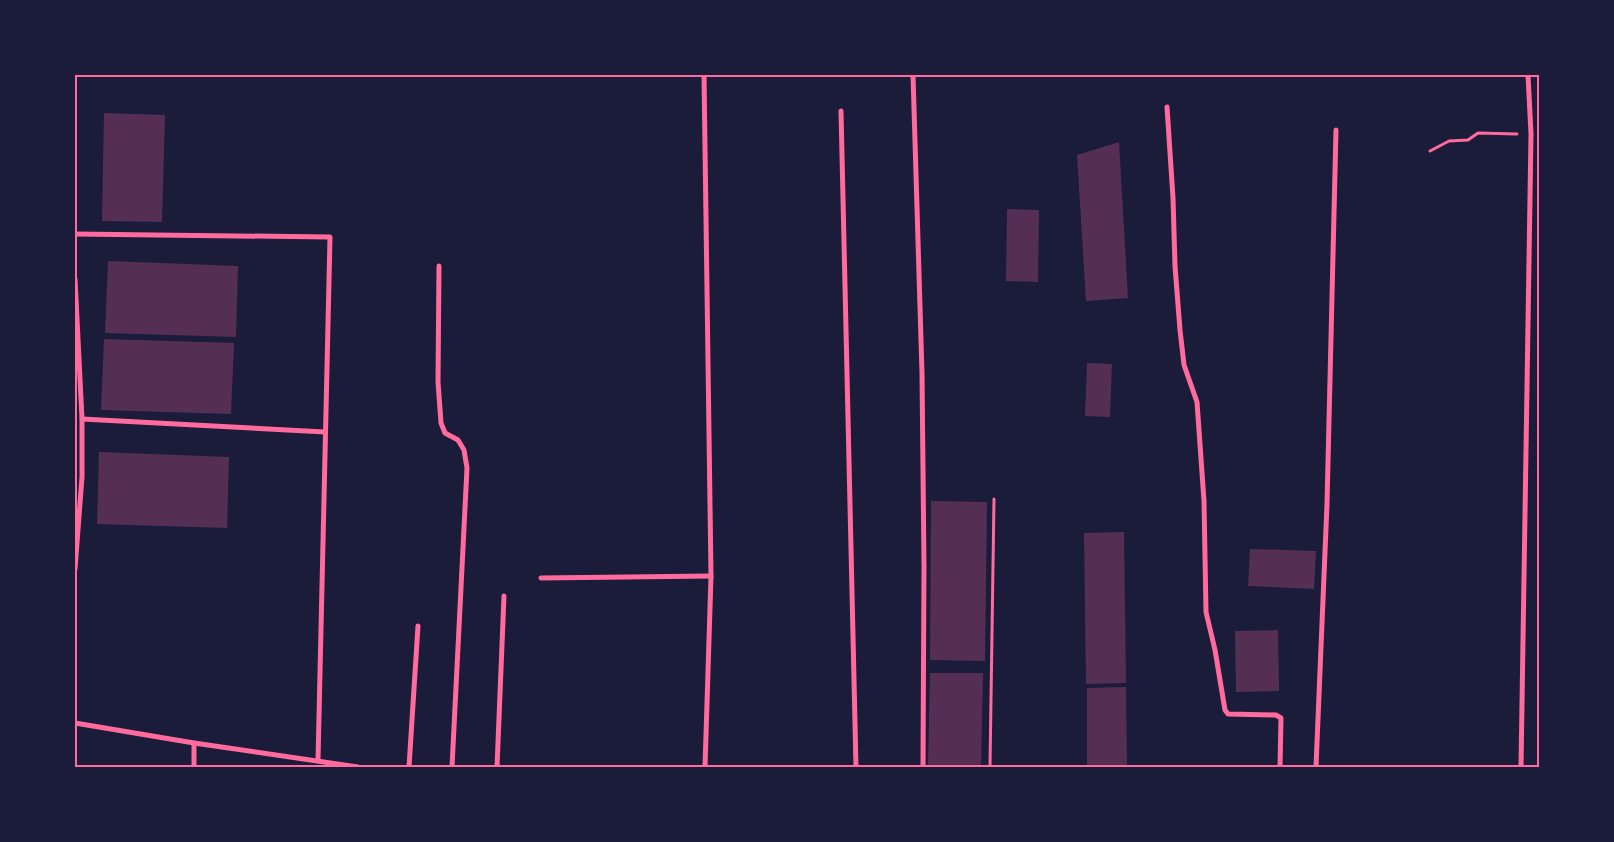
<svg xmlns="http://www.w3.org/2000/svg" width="1614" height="842" font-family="Montserrat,sans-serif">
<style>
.building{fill:#542f53}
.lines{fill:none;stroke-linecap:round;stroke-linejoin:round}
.path{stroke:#ff6b9d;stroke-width:3}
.minor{stroke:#ff6b9d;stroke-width:5}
.neatline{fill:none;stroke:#ff6b9d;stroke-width:2}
</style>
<rect width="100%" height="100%" fill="#1b1b3a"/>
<g class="building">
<path d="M 104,113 L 165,115 L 162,222 L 102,221 Z"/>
<path d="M 1119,142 L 1128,298 L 1086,301 L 1077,155 Z"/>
<path d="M 1007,209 L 1039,210 L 1038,282 L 1006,281 Z"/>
<path d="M 108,261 L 238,266 L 236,337 L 105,333 Z"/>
<path d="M 104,339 L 234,343 L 231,414 L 101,410 Z"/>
<path d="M 1087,363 L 1112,364 L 1110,417 L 1085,416 Z"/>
<path d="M 99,452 L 229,457 L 227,528 L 97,524 Z"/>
<path d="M 931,501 L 987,502 L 985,661 L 930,660 Z"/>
<path d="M 1124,532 L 1126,683 L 1086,684 L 1084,533 Z"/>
<path d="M 1250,549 L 1316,551 L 1314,589 L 1248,586 Z"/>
<path d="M 1278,630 L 1279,691 L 1236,692 L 1235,631 Z"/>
<path d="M 930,673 L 983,673 L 981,767 L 928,767 Z"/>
<path d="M 1126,687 L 1127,766 L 1087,766 L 1087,688 Z"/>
</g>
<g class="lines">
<g class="path">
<path d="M 1430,151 L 1449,141 L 1468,140 L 1478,133 L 1517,134"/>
<path d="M 990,767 L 994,499"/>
</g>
<g class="minor">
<path d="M 704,75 L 711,576 L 705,767"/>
<path d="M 913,75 L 922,373 L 924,566 L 923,767"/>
<path d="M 1167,107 L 1173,198 L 1175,266 L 1180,330 L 1184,365 L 1197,402 L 1204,501 L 1206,612 L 1215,650 L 1225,710 L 1228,714 L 1276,715 L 1281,718 L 1280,767"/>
<path d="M 841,111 L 856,767"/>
<path d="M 75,234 L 330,237 L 318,760"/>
<path d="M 439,266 L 438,382 L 441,423 L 445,433 L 458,440 L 464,450 L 467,468 L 452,767"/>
<path d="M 75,279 L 82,419 L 82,477 L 75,569"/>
<path d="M 82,419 L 325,432"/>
<path d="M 541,578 L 711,576"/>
<path d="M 75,723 L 194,743 L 358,767"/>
<path d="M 194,767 L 194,743"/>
<path d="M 409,767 L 418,626"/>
<path d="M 497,767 L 504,596"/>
<path d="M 1316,767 L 1327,504 L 1336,130"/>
<path d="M 1521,767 L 1531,134 L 1528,75"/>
</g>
</g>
<rect width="1614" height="842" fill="none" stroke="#1b1b3a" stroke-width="152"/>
<rect x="76" y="76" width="1462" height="690" class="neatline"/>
</svg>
